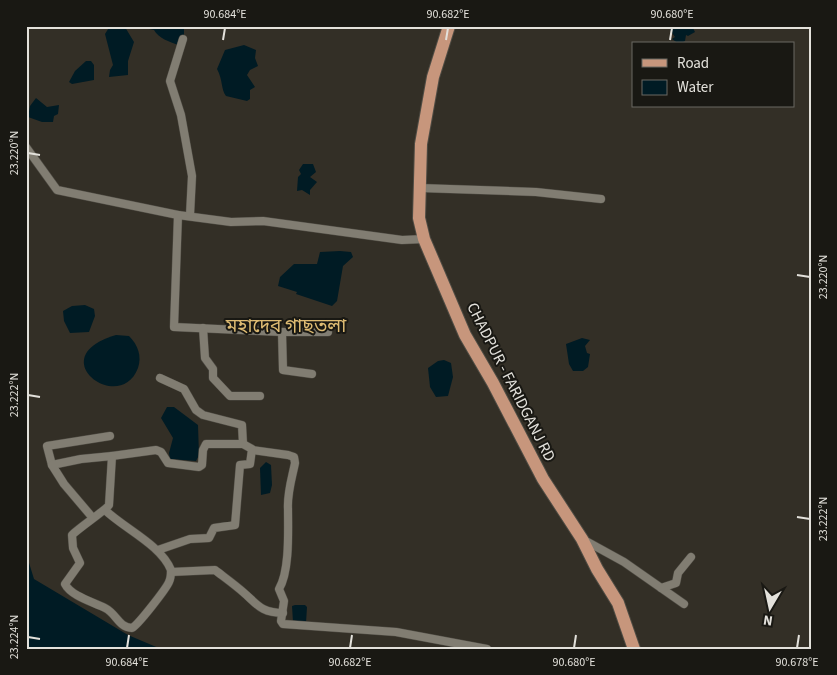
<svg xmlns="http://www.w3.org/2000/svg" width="837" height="675" font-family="'Source Sans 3','Noto Sans Bengali',sans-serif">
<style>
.water{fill:#001b24}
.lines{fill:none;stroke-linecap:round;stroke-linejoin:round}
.street-casing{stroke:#4f4c44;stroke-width:9}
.primary-casing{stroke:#4f4c44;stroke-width:14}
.street{stroke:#817d72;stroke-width:8}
.primary{stroke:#c7967c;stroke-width:12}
.ticks{fill:none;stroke:#e3e1db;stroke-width:2}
.labels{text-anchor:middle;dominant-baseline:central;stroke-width:4;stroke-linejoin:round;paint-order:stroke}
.street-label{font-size:16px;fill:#e3e1db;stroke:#191813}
.quarter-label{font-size:19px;fill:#dfbc73;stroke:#191813}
.neatline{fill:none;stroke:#e3e1db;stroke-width:2}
.ticks-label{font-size:12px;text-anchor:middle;fill:#e3e1db}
</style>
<rect width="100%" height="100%" fill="#332f26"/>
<g class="water">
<path d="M 110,26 L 125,27 L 134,42 L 128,61 L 128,75 L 109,77 L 110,70 L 113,65 L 105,34 Z"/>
<path d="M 147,26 L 184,26 L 184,39 L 178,45 C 170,42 158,38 154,30 L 144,28 Z"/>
<path d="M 671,26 L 692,26 L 695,32 L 688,36 L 686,35 L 685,41 L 679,44 L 672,39 L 675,37 L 670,30 Z"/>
<path d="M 244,45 L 256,50 L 255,58 L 258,66 L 250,70 L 247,75 L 255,87 L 250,90 L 250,99 L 247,101 L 226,96 C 221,90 223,80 217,69 L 225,50 Z"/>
<path d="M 86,61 L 91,61 L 94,65 L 94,80 L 72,84 L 69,82 L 75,71 Z"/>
<path d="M 36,98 L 47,107 L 59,105 L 58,114 L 54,116 L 53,122 L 42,122 L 28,117 L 30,106 Z"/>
<path d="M 303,164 L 313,164 L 316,172 L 310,177 L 317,182 L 310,190 L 310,195 L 302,190 L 297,191 L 298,177 L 301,174 L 299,170 Z"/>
<path d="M 340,251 L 351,252 L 353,257 L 343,266 L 337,301 L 332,306 L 296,294 L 297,292 L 278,286 L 280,277 L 294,264 L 317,264 L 320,252 Z"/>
<path d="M 85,305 L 94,309 L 95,316 L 89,332 L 70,333 L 64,321 L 63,311 L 72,306 Z"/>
<path d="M 116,335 L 129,336 C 138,345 142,356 138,368 C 120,416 40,357 116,335 Z"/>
<path d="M 582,338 L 590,340 L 585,346 L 587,353 L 590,354 L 588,367 L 583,371 L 573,371 L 569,364 L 566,344 Z"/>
<path d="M 444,360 L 451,363 L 453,377 L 448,396 L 436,397 L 430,387 L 428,368 L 438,361 Z"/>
<path d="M 167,407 L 174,407 L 198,425 L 199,455 L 196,461 L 170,459 L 169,453 L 173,438 L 161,418 Z"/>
<path d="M 266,462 L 271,465 L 272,485 L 270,493 L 261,495 L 260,468 Z"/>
<path d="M 26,553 L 34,579 L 128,635 L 161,649 L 26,649 Z"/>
<path d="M 295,605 L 305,605 L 307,607 L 306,623 L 293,622 L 292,606 Z"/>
</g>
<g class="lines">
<defs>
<g id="street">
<path d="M 183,39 L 170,81 L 181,115 L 192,176 L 190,215"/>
<path d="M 26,147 L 57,190 L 178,215 L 231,222 L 263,221 L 402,240 L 424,239"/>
<path d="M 420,188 L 536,192 L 601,199"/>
<path d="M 178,215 L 174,327 L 282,332 L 328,332"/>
<path d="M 203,328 L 205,358 L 213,369 L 213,378 L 230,396 L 260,396"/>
<path d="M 282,332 L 283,370 L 312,374"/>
<path d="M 160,378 L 184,389 L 196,410 L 203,415 L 242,425 L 243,444"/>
<path d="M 252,450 L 288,455 L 294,457 L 295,463 C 292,478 287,493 288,509 C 288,530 290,571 279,589 L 284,601 L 281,621 L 283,624 L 396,632 L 487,649"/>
<path d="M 112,456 L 156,450 L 161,452 L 168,463 L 199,467 L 202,465 L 203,450 L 206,444 L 243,444 L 252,449 L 250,464 L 240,465 L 235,525 L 214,528 L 209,538 L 190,539 L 158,550"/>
<path d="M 52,465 L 47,446 L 110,436"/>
<path d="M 92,517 L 64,484 L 52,465 L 81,459 L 112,456 L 109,505 C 106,510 80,527 72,535 L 73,548 L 80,563 L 65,584 C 71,596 93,602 105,608 C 117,614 118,627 132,628 C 138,625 166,589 169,582 C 171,578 171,574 171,570 C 161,545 125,529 105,510"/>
<path d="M 584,540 L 624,562 L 684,604"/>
<path d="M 171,572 L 215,570 C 224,577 234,584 243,592 C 257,604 261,613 283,613"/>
<path d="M 661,588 L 676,583 L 678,573 L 691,557"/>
</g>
<path id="primary" d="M 449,26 L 433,77 L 421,144 L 419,218 L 424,239 L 465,335 L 493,383 L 543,479 L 582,539 L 597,569 L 618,603 L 634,649"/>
</defs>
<use href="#street" class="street-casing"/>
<use href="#primary" class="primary-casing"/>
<use href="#street" class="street"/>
<use href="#primary" class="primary"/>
</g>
<path class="ticks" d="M 223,40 L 225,28M 446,40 L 448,28M 670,40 L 672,28M 28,153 L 40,155M 797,275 L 810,277M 28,395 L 40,397M 797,517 L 810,519M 28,637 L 40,639M 127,648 L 129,635M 350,648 L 352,635M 574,648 L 576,635M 797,648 L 799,635"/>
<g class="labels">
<g class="street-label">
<text transform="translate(511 382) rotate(63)">CHADPUR - FARIDGANJ RD</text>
</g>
<g class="quarter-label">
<text x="286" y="326">মহাদেব গাছতলা</text>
</g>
</g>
<rect width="837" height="675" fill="none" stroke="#191813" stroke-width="55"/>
<rect x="632" y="42" width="162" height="65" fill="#191813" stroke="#6a6863"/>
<rect x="642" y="59" width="25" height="8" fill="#c7967c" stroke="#6a6863"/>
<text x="677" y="68" font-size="15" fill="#e3e1db">Road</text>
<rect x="642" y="80" width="25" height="15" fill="#001b24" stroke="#6a6863"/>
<text x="677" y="92" font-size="15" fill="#e3e1db">Water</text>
<g transform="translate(770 608) rotate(189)" stroke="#191813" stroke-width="4" paint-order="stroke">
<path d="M0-4L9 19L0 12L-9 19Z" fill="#e3e1db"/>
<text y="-8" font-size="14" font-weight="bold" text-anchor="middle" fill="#e3e1db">N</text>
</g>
<rect x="28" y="28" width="782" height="620" class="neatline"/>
<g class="ticks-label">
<text x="225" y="18">90.684°E</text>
<text x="448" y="18">90.682°E</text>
<text x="672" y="18">90.680°E</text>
<text transform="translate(14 153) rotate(-90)" y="4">23.220°N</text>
<text transform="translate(823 277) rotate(-90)" y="4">23.220°N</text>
<text transform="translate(14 395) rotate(-90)" y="4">23.222°N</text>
<text transform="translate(823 519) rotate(-90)" y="4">23.222°N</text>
<text transform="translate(14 637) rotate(-90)" y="4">23.224°N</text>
<text x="127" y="666">90.684°E</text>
<text x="350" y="666">90.682°E</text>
<text x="574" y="666">90.680°E</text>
<text x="797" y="666">90.678°E</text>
</g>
</svg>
